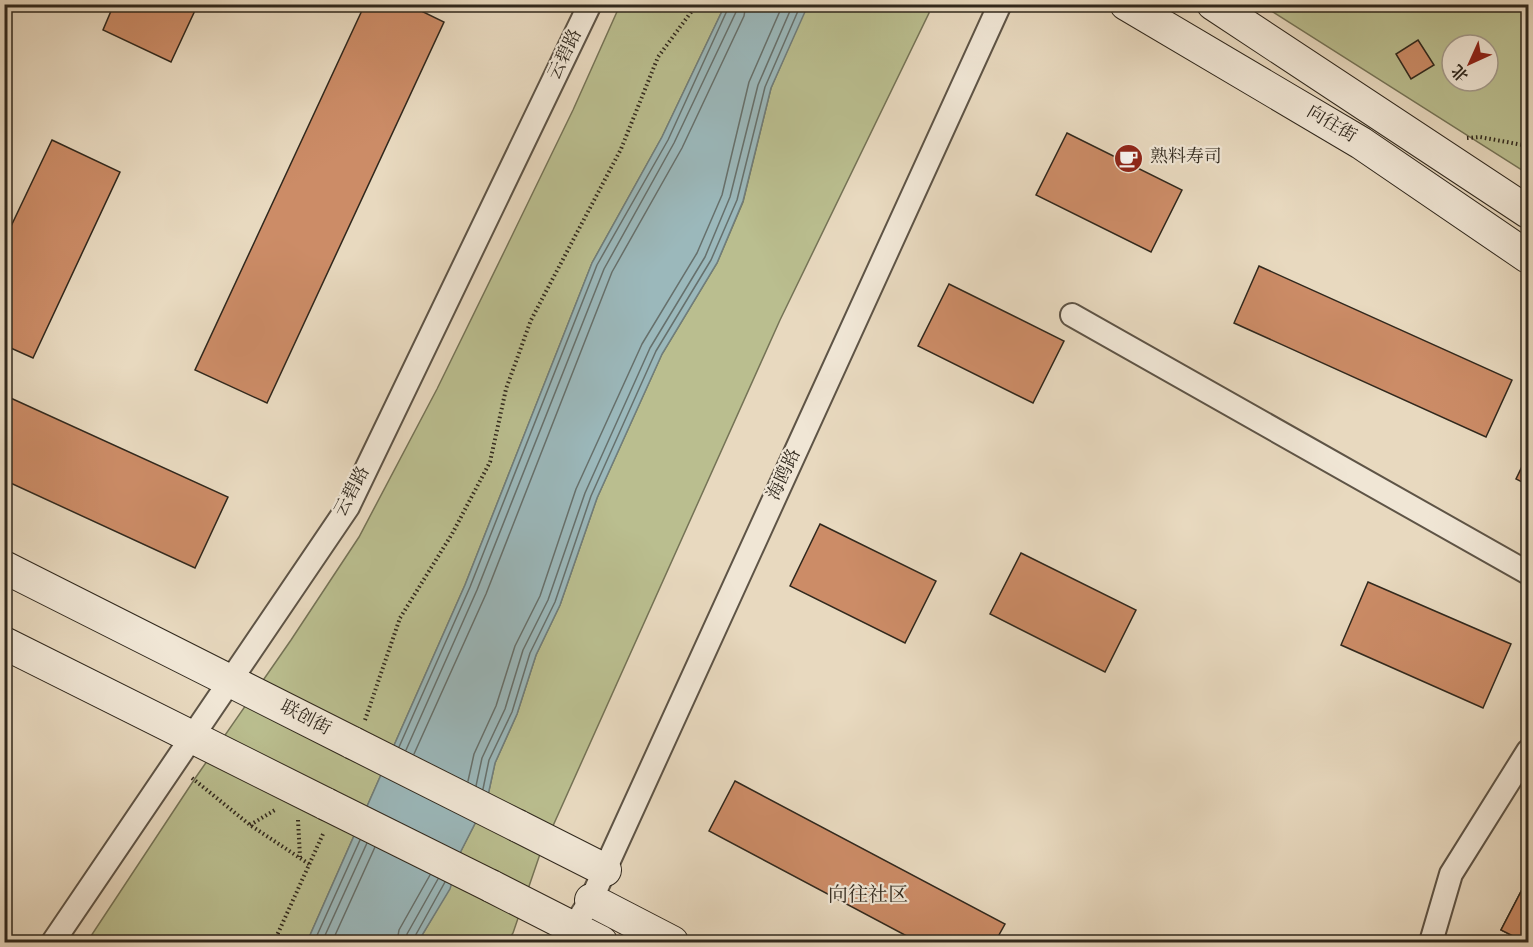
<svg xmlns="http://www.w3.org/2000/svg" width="1533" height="947" font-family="'Sorts Mill Goudy','Noto Serif SC',serif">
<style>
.green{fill:#babe8f;stroke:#757356;stroke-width:1.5;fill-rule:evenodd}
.water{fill:#9bb8bb;stroke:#707e7c;stroke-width:1.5}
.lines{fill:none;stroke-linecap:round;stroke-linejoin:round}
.shore{stroke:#66706c;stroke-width:1.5}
.building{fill:#cc8c67;stroke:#30281d;stroke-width:1.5}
.street-casing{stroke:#5e5446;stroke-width:26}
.secondary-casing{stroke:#30281d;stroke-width:34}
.path{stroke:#30281d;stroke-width:4;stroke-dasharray:1.5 3;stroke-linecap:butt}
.street{stroke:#f0e6d5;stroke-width:22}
.secondary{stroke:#f0e6d5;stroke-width:32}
.secondary-bridge-casing{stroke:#30281d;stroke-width:34;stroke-linecap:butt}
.secondary-bridge{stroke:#f0e6d5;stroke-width:32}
.labels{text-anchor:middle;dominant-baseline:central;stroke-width:4.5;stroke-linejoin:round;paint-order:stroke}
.street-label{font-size:18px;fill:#30281d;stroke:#f0e6d5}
.poi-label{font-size:18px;fill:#30281d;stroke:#f0e6d5;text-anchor:start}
.neighbourhood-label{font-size:20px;fill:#30281d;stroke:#f0e6d5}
</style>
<rect width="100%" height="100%" fill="#e8d9bf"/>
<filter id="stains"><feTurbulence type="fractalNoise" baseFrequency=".00333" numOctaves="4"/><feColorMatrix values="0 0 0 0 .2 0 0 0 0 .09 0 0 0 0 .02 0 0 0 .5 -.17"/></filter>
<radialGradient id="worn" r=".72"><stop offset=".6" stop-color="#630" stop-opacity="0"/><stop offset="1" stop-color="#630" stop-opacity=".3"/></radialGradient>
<g class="green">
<path d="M 620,5 L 725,5 L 662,137 L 592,263 L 465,585 L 307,942 L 87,942 L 196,777 L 291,640 L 359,537 L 437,389 L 506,248 L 573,110 Z"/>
<path d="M 807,5 L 929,5 L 929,13 L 780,320 L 539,857 L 513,933 L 507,942 L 418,942 L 449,889 L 461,851 L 487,800 L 495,763 L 517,714 L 536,655 L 560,605 L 597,498 L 662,354 L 717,263 L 743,202 L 771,88 Z"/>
<path d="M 1262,5 L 1528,5 L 1528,174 ZM 1452,45 L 1488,45 L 1488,81 L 1452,81 Z"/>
</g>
<path class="water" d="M 725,5 L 808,5 L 771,88 L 743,201 L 717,263 L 662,354 L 597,498 L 560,605 L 536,655 L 517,714 L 495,763 L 487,800 L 461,851 L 450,889 L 418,942 L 307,942 L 465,585 L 592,263 L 662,137 Z"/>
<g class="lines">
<g class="shore">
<path d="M 399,747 L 470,587 L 597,265 L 668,140 L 730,4"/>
<path d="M 406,750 L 477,590 L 604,269 L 674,143 L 736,12 L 737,4"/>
<path d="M 414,754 L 486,594 L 612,272 L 682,148 L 744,16 L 746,4"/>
<path d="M 468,781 L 474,754 L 496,706 L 515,646 L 540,596 L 576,489 L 642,344 L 697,253 L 722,195 L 749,82 L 783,4"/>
<path d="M 476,786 L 482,758 L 505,709 L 523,650 L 548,600 L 585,493 L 650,348 L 705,257 L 730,197 L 758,85 L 793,4"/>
<path d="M 483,789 L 489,760 L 512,712 L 530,653 L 555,602 L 591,496 L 656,351 L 711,260 L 737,200 L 765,87 L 801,4"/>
<path d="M 314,942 L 360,840"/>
<path d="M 322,942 L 367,843"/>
<path d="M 332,942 L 375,847"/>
<path d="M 397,942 L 399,930 L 430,875"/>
<path d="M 406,942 L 407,934 L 438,879"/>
<path d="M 413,942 L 414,938 L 445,882"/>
</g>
</g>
<g class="building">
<path d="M 114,4 L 198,4 L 171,62 L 103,30 Z"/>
<path d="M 365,4 L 407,4 L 444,22 L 267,403 L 195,370 Z"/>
<path d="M 1418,40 L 1434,65 L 1411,79 L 1396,54 Z"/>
<path d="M 1067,133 L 1182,190 L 1151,252 L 1036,195 Z"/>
<path d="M 52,140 L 120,172 L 33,358 L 4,345 L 4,241 Z"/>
<path d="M 1259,266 L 1512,380 L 1486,437 L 1234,323 Z"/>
<path d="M 949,284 L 1064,341 L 1033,403 L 918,346 Z"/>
<path d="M 4,395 L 228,497 L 195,568 L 4,480 Z"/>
<path d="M 1528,454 L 1528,485 L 1516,479 Z"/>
<path d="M 820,524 L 936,581 L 905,643 L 790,586 Z"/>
<path d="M 1021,553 L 1136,610 L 1105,672 L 990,614 Z"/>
<path d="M 1368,582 L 1511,644 L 1483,708 L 1341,645 Z"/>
<path d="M 735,781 L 1005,924 L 995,942 L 918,942 L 709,831 Z"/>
<path d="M 1528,878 L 1528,942 L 1525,942 L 1501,930 Z"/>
<path d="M 1528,878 L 1528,942 L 1525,942 L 1501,930 Z"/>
</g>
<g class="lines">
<defs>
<g id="street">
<path d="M 1072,315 L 1528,573"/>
<path d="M 53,942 L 348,507 L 590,4"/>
<path d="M 564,942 L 591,900 L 1000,4"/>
<path d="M 1431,942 L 1451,874 L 1528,751"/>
</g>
<g id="secondary">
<path d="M 1126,4 L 1361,143 L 1528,257"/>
<path d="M 1213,4 L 1528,212"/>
<path d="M 4,567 L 353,743"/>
<path d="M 4,643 L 326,804"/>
<path d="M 518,826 L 605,870"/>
<path d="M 491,886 L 601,942"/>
<path d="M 591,900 L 672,942"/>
</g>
</defs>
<use href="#street" class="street-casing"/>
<use href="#secondary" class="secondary-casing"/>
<g class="path">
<path d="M 1467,138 L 1480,137 L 1528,146"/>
<path d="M 365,720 L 400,618 L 452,534 L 490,462 L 506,389 L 531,320 L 621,149 L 658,57 L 697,4"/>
<path d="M 192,778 L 250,825 L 309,864"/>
<path d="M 298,820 L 300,857"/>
<path d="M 250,825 L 275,810"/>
<path d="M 274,942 L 323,834"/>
</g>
<use href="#street" class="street"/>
<use href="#secondary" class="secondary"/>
<defs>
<g id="secondary-bridge">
<path d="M 353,743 L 518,826"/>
<path d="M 326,804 L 491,886"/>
</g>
</defs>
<use href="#secondary-bridge" class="secondary-bridge-casing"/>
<use href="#secondary-bridge" class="secondary-bridge"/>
</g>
<defs>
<symbol id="cafe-disc" viewBox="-11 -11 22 22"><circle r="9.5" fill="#8f2418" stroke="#f0e6d5"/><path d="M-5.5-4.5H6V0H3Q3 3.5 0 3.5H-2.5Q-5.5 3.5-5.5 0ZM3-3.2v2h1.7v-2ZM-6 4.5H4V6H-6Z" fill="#fff"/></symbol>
</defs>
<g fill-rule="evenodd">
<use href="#cafe-disc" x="1112" y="142" width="33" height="33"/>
</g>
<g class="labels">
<g class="street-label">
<text transform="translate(566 55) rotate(-64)">云碧路</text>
<text transform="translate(1331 125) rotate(31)">向往街</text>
<text transform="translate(785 475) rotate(-65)">海鸥路</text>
<text transform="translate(353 492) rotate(-62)">云碧路</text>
<text transform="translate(305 719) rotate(27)">联创街</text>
</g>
<g class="poi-label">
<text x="1150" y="158">熟料寿司</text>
</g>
<g class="neighbourhood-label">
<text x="868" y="896">向往社区</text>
</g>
</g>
<rect width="1533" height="947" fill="none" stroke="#e8d9bf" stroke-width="24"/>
<rect x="6" y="6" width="1521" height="935" fill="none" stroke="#30281d" stroke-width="3"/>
<rect x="12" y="12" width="1509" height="923" fill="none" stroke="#30281d" stroke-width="1.5"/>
<g transform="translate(1470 63) rotate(225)"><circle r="28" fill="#f0e6d5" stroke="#a39a8b" stroke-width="1.5"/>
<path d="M0-4.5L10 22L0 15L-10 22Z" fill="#8f2418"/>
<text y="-9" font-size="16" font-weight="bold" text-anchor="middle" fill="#30281d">北</text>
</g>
<rect width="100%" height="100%" filter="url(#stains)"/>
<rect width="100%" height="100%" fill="url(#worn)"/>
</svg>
